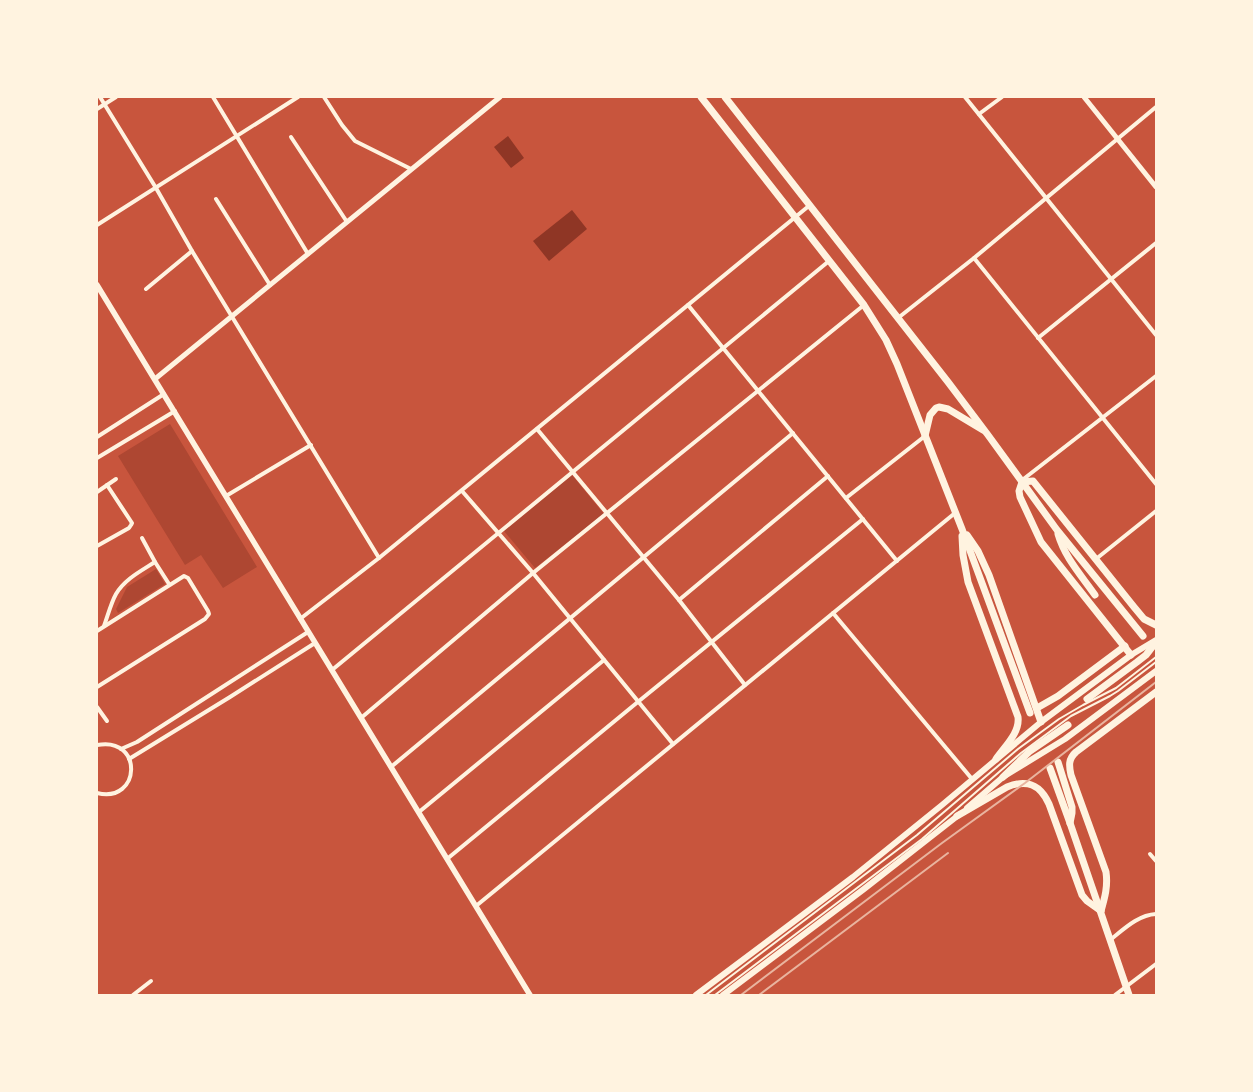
<svg xmlns="http://www.w3.org/2000/svg" width="1253" height="1092" font-family="'PT Sans',sans-serif">
<style>
.green{fill:#ae4732}
.water{fill:#8f3625}
.lines{fill:none;stroke-linecap:round;stroke-linejoin:round}
.service{stroke:#fff3e0;stroke-width:2}
.minor{stroke:#fff3e0;stroke-width:4}
.tertiary{stroke:#fff3e0;stroke-width:5}
.secondary{stroke:#fff3e0;stroke-width:5.5}
.primary{stroke:#fff3e0;stroke-width:6}
.trunk{stroke:#fff3e0;stroke-width:7}
.rail{stroke:#e9b49f;stroke-width:2}
</style>
<rect width="100%" height="100%" fill="#c8553d"/>
<g class="green">
<path d="M 170,424 L 257,567 L 223,588 L 201,555 L 185,565 L 118,456 Z"/>
<path d="M 572,475 L 604,514 L 535,568 L 504,531 Z"/>
<path d="M 156,569 L 165,584 L 118,613 L 116,609 L 127,587 Z"/>
</g>
<g class="water">
<path d="M 508,136 L 524,158 L 511,168 L 494,147 Z"/>
<path d="M 572,210 L 587,229 L 549,261 L 533,241 Z"/>
</g>
<g class="lines">
<g class="service">
<path d="M 706,995 L 917,835 L 1018,749 L 1059,719 L 1083,705 L 1116,688 L 1156,657"/>
<path d="M 715,995 L 922,839 L 1021,753 L 1071,716 L 1110,696 L 1118,691 L 1156,662"/>
</g>
<g class="minor">
<path d="M 100,97 L 156,188 L 192,251 L 379,558"/>
<path d="M 213,97 L 308,254"/>
<path d="M 324,97 L 342,125 L 355,141 L 411,169"/>
<path d="M 965,97 L 1156,335"/>
<path d="M 97,109 L 116,97"/>
<path d="M 979,114 L 1002,97"/>
<path d="M 291,137 L 347,222"/>
<path d="M 216,199 L 270,285"/>
<path d="M 97,225 L 298,97"/>
<path d="M 974,258 L 1156,484"/>
<path d="M 146,289 L 192,251"/>
<path d="M 688,305 L 897,561"/>
<path d="M 898,318 L 974,258 L 1156,107"/>
<path d="M 1038,338 L 1156,243"/>
<path d="M 537,429 L 679,600 L 745,685"/>
<path d="M 97,437 L 164,394"/>
<path d="M 97,458 L 175,411"/>
<path d="M 1021,481 L 1156,376"/>
<path d="M 462,491 L 533,573 L 673,744"/>
<path d="M 97,492 L 116,479"/>
<path d="M 226,496 L 311,445"/>
<path d="M 846,498 L 925,436"/>
<path d="M 142,538 L 155,562 L 169,584"/>
<path d="M 97,546 L 129,528 L 131,525 L 132,523 L 107,485"/>
<path d="M 1096,559 L 1156,511"/>
<path d="M 679,600 L 828,476"/>
<path d="M 833,613 L 972,779"/>
<path d="M 300,619 L 379,558 L 810,205"/>
<path d="M 104,626 C 108,615 111,603 116,594 C 125,579 141,571 155,562"/>
<path d="M 97,631 L 184,576 L 188,578 L 208,611 L 209,614 L 205,619 L 97,687"/>
<path d="M 332,670 L 829,261"/>
<path d="M 97,707 L 107,721"/>
<path d="M 361,718 L 533,573 L 864,305"/>
<path d="M 97,745 C 144,736 141,804 97,793"/>
<path d="M 121,749 L 137,742 L 308,632"/>
<path d="M 129,759 L 230,697 L 315,643"/>
<path d="M 391,767 L 793,433"/>
<path d="M 419,812 L 604,660"/>
<path d="M 1150,854 L 1156,861"/>
<path d="M 447,859 L 639,701 L 863,519"/>
<path d="M 476,906 L 955,513"/>
<path d="M 1110,940 C 1124,929 1138,915 1156,914"/>
<path d="M 133,995 L 151,981"/>
<path d="M 1115,995 L 1156,964"/>
</g>
<g class="tertiary">
<path d="M 1084,97 L 1156,187"/>
<path d="M 155,379 L 500,97"/>
</g>
<path class="secondary" d="M 97,285 L 530,995"/>
<g class="primary">
<path d="M 967,808 L 1003,777 L 1065,739 L 1156,671"/>
<path d="M 696,995 L 853,877 L 942,805 L 1041,722 L 1131,655 L 1156,640"/>
<path d="M 723,995 L 864,889 L 960,814"/>
</g>
<g class="trunk">
<path d="M 701,97 L 864,305 L 886,340 L 897,364 L 962,529 L 1030,713"/>
<path d="M 725,97 L 948,382 L 988,435 L 1057,530 L 1143,636"/>
<path d="M 925,436 L 930,415 L 936,408 L 939,407 L 948,409 L 983,430"/>
<path d="M 1058,534 C 1065,558 1081,575 1095,595"/>
<path d="M 967,535 L 978,551 L 989,575 L 1041,722"/>
<path d="M 962,536 L 963,555 L 968,582 L 1018,717 C 1020,733 1005,746 996,759"/>
<path d="M 1131,655 L 1041,542 L 1020,497 L 1019,491 L 1022,482 L 1033,481 L 1134,607 L 1144,619 L 1156,625"/>
<path d="M 1087,699 L 1137,662 L 1146,655 L 1156,642"/>
<path d="M 1037,708 L 1058,696 L 1125,646"/>
<path d="M 1058,762 L 1072,807 L 1072,813 L 1070,823"/>
<path d="M 1050,768 L 1070,823 L 1129,995"/>
<path d="M 1003,777 L 1030,751 L 1068,725"/>
<path d="M 957,816 L 1007,787 C 1027,779 1040,784 1049,804 L 1082,895 L 1087,901 L 1101,911"/>
<path d="M 1101,911 C 1105,897 1108,886 1106,872 L 1071,775 C 1069,766 1068,759 1076,752 L 1156,692"/>
</g>
<g class="rail">
<path d="M 741,995 L 942,843 L 1025,783 L 1156,682"/>
<path d="M 759,995 L 948,853"/>
</g>
</g>
<rect width="1253" height="1092" fill="none" stroke="#fff3e0" stroke-width="196"/>
</svg>
